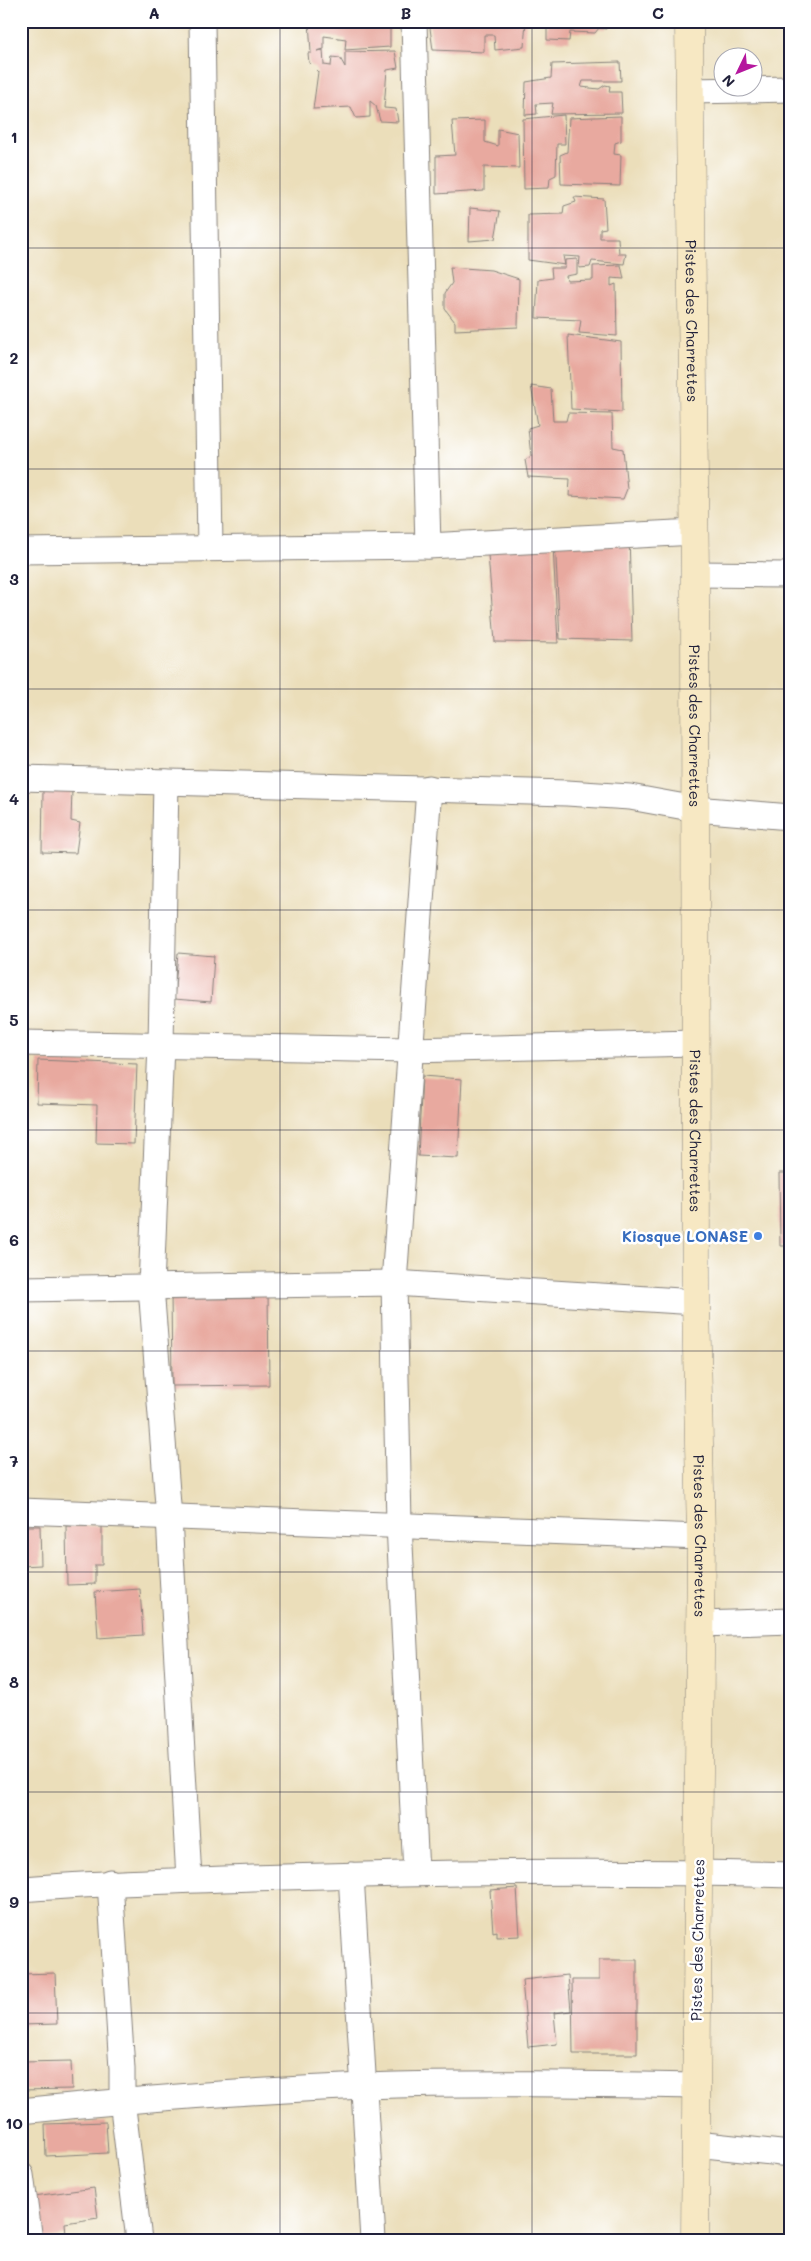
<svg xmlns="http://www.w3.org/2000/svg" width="811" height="2261" font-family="Mali,sans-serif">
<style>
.building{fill:#e8a99f}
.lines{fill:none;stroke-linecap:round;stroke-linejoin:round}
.street-casing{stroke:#86807a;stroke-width:27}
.secondary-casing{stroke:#86807a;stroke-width:29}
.street{stroke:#fff;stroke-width:25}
.secondary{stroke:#f7e8c3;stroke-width:28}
.grid{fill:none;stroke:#22223b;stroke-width:1;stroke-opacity:0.55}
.shop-dot{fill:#3f7fe0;stroke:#fff;stroke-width:2}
.labels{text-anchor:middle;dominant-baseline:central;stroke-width:5;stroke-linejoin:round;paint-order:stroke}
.street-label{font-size:15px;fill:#22223b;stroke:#fff}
.shop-label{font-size:15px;font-weight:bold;fill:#366cbe;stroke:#fff;text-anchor:end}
.neatline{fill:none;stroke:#22223b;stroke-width:2}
.grid-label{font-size:16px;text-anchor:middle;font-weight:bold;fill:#22223b}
</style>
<rect width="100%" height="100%" fill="#fff"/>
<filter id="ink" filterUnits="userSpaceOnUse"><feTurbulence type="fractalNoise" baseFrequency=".02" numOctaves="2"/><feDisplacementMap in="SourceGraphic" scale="10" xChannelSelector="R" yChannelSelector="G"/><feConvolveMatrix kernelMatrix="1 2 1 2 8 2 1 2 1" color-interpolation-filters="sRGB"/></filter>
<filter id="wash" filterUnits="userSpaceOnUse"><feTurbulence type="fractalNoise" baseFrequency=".0096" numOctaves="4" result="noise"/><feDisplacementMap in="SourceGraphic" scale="20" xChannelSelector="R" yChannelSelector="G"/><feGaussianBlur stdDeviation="1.12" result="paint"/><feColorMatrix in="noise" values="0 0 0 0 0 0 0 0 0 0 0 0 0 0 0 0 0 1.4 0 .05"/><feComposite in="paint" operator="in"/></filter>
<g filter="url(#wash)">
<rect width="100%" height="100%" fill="#ebdeba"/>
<g id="blocks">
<g class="building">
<path d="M 309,21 L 390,21 L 390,47 L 345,50 L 346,39 L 324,36 L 324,49 L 317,51 L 323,50 L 324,65 L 331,66 L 332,57 L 340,58 L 345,67 L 345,52 L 395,51 L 398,68 L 387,70 L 384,108 L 396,109 L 398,122 L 380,121 L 376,106 L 370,101 L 370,117 L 356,118 L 351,107 L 313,109 L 318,72 L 309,63 L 308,53 L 311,53 Z"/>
<path d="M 429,21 L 526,21 L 524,47 L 495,50 L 494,35 L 484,35 L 484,52 L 433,50 Z"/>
<path d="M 547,21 L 607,21 L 606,29 L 599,28 L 595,33 L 570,32 L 569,41 L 547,40 Z"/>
<path d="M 620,62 L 621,81 L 583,81 L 581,87 L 599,89 L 605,85 L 610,86 L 609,92 L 621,92 L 622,113 L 551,114 L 553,103 L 536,104 L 537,114 L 525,115 L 526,82 L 551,78 L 552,64 Z"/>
<path d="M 564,115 L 565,144 L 557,144 L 556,175 L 550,178 L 549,188 L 524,189 L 523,119 Z"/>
<path d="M 621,116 L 621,141 L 615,143 L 614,154 L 621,155 L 620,186 L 561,184 L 560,155 L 567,152 L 569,118 Z"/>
<path d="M 485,120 L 485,142 L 498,146 L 498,129 L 518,133 L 519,168 L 484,167 L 484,191 L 436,194 L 436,156 L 455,155 L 452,121 Z"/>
<path d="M 574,197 L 604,199 L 606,228 L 600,229 L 600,238 L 618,238 L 619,254 L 626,254 L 624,264 L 592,261 L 590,267 L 579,268 L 580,257 L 563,256 L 565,265 L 528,260 L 528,215 L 563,214 L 564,206 L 576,202 Z"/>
<path d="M 470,208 L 500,211 L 495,239 L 469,241 Z"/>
<path d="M 577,259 L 577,274 L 566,276 L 567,281 L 593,280 L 593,266 L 621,265 L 624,279 L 611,278 L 611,286 L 616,284 L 617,336 L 579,333 L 581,320 L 536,318 L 538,280 L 552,278 L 551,268 L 565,268 L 565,260 Z"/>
<path d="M 450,267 L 491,270 L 519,279 L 518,327 L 455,330 L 455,322 L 445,309 L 445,293 L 452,283 Z"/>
<path d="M 568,335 L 621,342 L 622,412 L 571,409 Z"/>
<path d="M 531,386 L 551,389 L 553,421 L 566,421 L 568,413 L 612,414 L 613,447 L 623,449 L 627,489 L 623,499 L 569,496 L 570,479 L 528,477 L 525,460 L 531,456 L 528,428 L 538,425 Z"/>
<path d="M 629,535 L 632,641 L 560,639 L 555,539 Z"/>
<path d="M 487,542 L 553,545 L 558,643 L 495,642 Z"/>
<path d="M 43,790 L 72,790 L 71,821 L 80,823 L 76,853 L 42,852 Z"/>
<path d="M 178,953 L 214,956 L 211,1002 L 174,999 Z"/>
<path d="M 38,1060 L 137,1064 L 134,1144 L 96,1143 L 97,1105 L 37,1103 Z"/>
<path d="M 422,1076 L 462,1079 L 458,1158 L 418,1156 Z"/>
<path d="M 779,1173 L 790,1173 L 790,1246 L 780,1246 Z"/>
<path d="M 268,1291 L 269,1385 L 172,1386 L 171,1292 Z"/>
<path d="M 21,1526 L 40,1526 L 41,1565 L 21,1566 Z"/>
<path d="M 66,1526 L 102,1526 L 102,1565 L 95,1565 L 95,1584 L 67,1585 Z"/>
<path d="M 140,1589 L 143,1635 L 98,1638 L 95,1592 Z"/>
<path d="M 517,1888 L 520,1936 L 497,1937 L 497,1931 L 493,1932 L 490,1890 Z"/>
<path d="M 599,1960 L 637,1960 L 637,2054 L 573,2054 L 572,1980 L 599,1980 Z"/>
<path d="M 55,1973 L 57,2024 L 21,2025 L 21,1974 Z"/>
<path d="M 568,1975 L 571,2011 L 554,2013 L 557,2044 L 528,2047 L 522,1980 Z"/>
<path d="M 71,2061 L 72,2089 L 21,2090 L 21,2062 Z"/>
<path d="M 106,2122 L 108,2153 L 46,2156 L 45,2124 Z"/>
<path d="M 94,2188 L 98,2218 L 65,2223 L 66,2235 L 40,2239 L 34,2196 Z"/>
</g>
</g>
</g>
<g filter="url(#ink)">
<use href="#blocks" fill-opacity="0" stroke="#86807a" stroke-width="1"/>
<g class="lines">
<defs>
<g id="street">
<path d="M 202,21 L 210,548"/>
<path d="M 414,21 L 428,546"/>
<path d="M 690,91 L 790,89"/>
<path d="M 21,551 L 428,546 L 695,532"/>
<path d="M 695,574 L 790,575"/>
<path d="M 21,778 L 567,793 L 630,797 L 696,809 L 790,817"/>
<path d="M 166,782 L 161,1045 L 151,1287 L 169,1518 L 189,1879"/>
<path d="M 21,1043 L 409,1050 L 695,1043"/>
<path d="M 21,1289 L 394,1283 L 696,1302"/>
<path d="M 21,1511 L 701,1537"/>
<path d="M 701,1624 L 790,1621"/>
<path d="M 416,1873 L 399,1524 L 394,1283 L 429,788"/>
<path d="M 351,1875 L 373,2240"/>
<path d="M 110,1882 L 122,2069 L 122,2100 L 139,2240"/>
<path d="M 21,1889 C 109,1882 196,1880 284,1877 C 452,1872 621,1870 790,1875"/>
<path d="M 21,2111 C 135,2099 249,2091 364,2086 C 474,2082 585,2084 695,2086"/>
<path d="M 696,2144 L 790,2154"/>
<path d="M 21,2175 L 30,2240"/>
</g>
<g id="secondary">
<path id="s1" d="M 689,21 L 695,574 L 696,1302 L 701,1537 L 695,2240"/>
</g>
</defs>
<use href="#street" class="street-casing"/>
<use href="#secondary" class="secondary-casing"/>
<use href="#street" class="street"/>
<use href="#secondary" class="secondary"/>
</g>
</g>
<path class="grid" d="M 280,21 L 280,2240M 532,21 L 532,2240M 21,248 L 790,248M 21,469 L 790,469M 21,689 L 790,689M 21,910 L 790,910M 21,1130 L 790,1130M 21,1351 L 790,1351M 21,1572 L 790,1572M 21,1792 L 790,1792M 21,2013 L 790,2013"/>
<circle class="shop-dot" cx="758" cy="1236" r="5"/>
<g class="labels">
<g class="street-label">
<text stroke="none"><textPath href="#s1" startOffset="300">Pistes des Charrettes</textPath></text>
<text stroke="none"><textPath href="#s1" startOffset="705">Pistes des Charrettes</textPath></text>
<text stroke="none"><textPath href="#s1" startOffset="1110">Pistes des Charrettes</textPath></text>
<text stroke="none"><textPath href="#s1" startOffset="1515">Pistes des Charrettes</textPath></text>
<text transform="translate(697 1940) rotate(-89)">Pistes des Charrettes</text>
</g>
<g class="shop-label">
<text x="748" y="1236">Kiosque LONASE</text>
</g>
</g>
<rect width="811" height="2261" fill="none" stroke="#fff" stroke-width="55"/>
<g transform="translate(738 72) rotate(227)"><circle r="24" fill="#ffffff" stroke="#a7a7b1"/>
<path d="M0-4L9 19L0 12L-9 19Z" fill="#b5179e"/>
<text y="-8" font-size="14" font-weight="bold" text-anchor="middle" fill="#22223b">N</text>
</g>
<rect x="28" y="28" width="756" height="2206" class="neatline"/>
<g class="grid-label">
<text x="154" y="19">A</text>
<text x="406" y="19">B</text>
<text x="658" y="19">C</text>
<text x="14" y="143">1</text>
<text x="14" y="364">2</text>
<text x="14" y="585">3</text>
<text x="14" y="805">4</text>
<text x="14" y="1026">5</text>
<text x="14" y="1246">6</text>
<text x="14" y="1467">7</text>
<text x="14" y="1688">8</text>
<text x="14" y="1908">9</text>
<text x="14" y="2129">10</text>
</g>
</svg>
